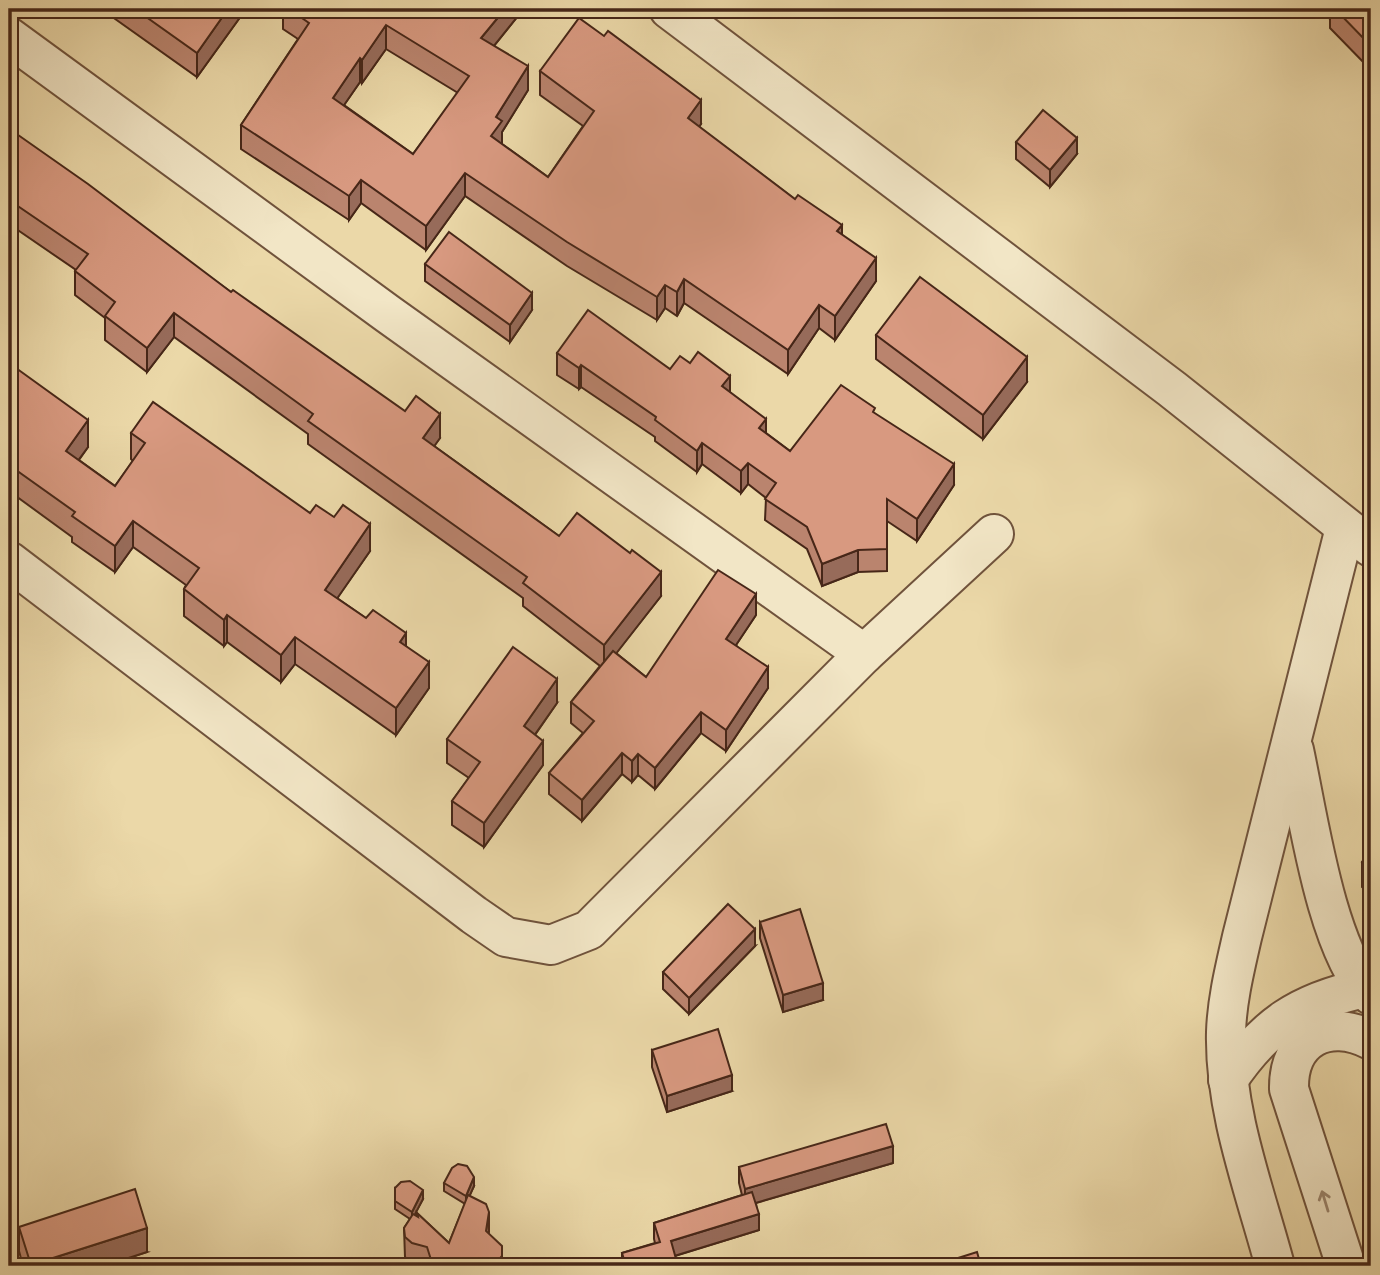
<svg xmlns="http://www.w3.org/2000/svg" width="1380" height="1275" font-family="'Old Standard TT',serif">
<style>
.lines{fill:none;stroke-linecap:round;stroke-linejoin:round}
.minor-casing{stroke:#70533c;stroke-width:42}
.minor{stroke:#f2e6c6;stroke-width:38}
.wall{fill:#ba846e;stroke:#472718;stroke-width:2;fill-rule:evenodd}
.shaded-wall{fill:#976b5a;stroke:#472718;stroke-width:2}
.building{fill:#d89980;stroke:#472718;stroke-width:2;fill-rule:evenodd}
.oneway{stroke:#9c866f}
</style>
<rect width="100%" height="100%" fill="#ebd8a8"/>
<filter id="stains"><feTurbulence type="fractalNoise" baseFrequency=".00286" numOctaves="4"/><feColorMatrix values="0 0 0 0 .2 0 0 0 0 .09 0 0 0 0 .02 0 0 0 .5 -.17"/></filter>
<radialGradient id="worn" r=".72"><stop offset=".6" stop-color="#630" stop-opacity="0"/><stop offset="1" stop-color="#630" stop-opacity=".3"/></radialGradient>
<g class="lines">
<defs>
<g id="minor">
<path d="M 669,9 L 1172,389 L 1371,547"/>
<path d="M 9,37 L 388,314 L 864,654 L 994,534"/>
<path d="M 9,561 L 474,915 L 506,937 L 551,945 L 589,930 L 864,654"/>
<path d="M 1294,750 C 1308,815 1326,949 1371,995"/>
<path d="M 1228,1080 C 1265,1025 1300,1002 1365,988"/>
<path d="M 1275,1266 C 1255,1191 1224,1111 1226,1032 C 1227,1000 1235,968 1242,937 L 1345,528"/>
<path d="M 1346,1266 L 1289,1089 C 1288,1038 1328,1018 1371,1040"/>
</g>
</defs>
<use href="#minor" class="minor-casing"/>
<use href="#minor" class="minor"/>
</g>
<g class="wall">
<path d="M 111,9 L 246,9 L 197,77 L 111,16 Z"/>
<path d="M 283,9 L 522,9 L 522,11 L 494,46 L 528,90 L 502,132 L 502,144 L 548,177 L 583,126 L 540,95 L 540,71 L 701,124 L 699,127 L 842,235 L 876,281 L 835,340 L 819,328 L 788,374 L 684,303 L 677,316 L 665,308 L 657,320 L 567,266 L 465,196 L 426,250 L 361,203 L 349,220 L 241,149 L 241,125 L 298,39 L 283,29 ZM 386,49 L 458,93 L 413,154 L 344,105 L 360,82 L 362,83 Z"/>
<path d="M 1320,9 L 1371,9 L 1371,70 L 1330,28 L 1330,19 Z"/>
<path d="M 9,133 L 231,292 L 440,438 L 434,446 L 559,536 L 661,596 L 616,653 L 646,677 L 756,615 L 736,645 L 768,688 L 726,751 L 701,733 L 655,789 L 638,775 L 632,782 L 622,774 L 582,821 L 549,794 L 549,773 L 583,733 L 571,723 L 571,702 L 600,666 L 523,606 L 523,598 L 308,444 L 308,434 L 174,337 L 147,372 L 105,340 L 105,318 L 75,295 L 75,271 L 76,270 L 9,224 Z"/>
<path d="M 1016,142 L 1077,154 L 1050,187 L 1016,159 Z"/>
<path d="M 425,264 L 532,310 L 510,342 L 425,281 Z"/>
<path d="M 876,335 L 1027,382 L 983,439 L 876,359 Z"/>
<path d="M 557,353 L 670,369 L 730,392 L 766,433 L 790,451 L 875,414 L 954,485 L 917,541 L 887,521 L 887,571 L 858,572 L 822,586 L 807,549 L 765,520 L 766,498 L 748,484 L 741,493 L 702,464 L 697,472 L 655,441 L 655,437 L 581,387 L 579,389 L 557,375 Z"/>
<path d="M 9,363 L 88,447 L 79,460 L 115,486 L 133,461 L 131,459 L 131,433 L 310,513 L 370,551 L 337,598 L 406,646 L 429,688 L 396,735 L 295,664 L 281,682 L 227,642 L 224,646 L 184,616 L 184,589 L 186,585 L 133,547 L 115,572 L 72,542 L 72,537 L 9,491 Z"/>
<path d="M 1371,630 L 1371,666 L 1366,662 L 1366,637 Z"/>
<path d="M 557,703 L 535,735 L 543,765 L 484,847 L 452,825 L 452,801 L 469,778 L 447,763 L 447,739 Z"/>
<path d="M 1371,850 L 1371,894 L 1362,887 L 1362,862 Z"/>
<path d="M 760,922 L 823,1000 L 783,1012 L 760,938 Z"/>
<path d="M 755,946 L 689,1014 L 663,989 L 663,972 Z"/>
<path d="M 652,1050 L 732,1091 L 667,1112 L 652,1067 Z"/>
<path d="M 893,1163 L 756,1203 L 759,1230 L 675,1256 L 678,1266 L 622,1266 L 622,1253 L 655,1243 L 654,1239 L 654,1223 L 742,1195 L 739,1183 L 739,1167 Z"/>
<path d="M 444,1183 L 474,1186 L 469,1196 L 488,1234 L 502,1266 L 426,1266 L 412,1263 L 405,1257 L 404,1228 L 410,1219 L 395,1209 L 395,1188 L 423,1199 L 414,1215 L 417,1216 L 417,1213 L 449,1243 L 465,1204 L 444,1191 Z"/>
<path d="M 19,1227 L 147,1252 L 104,1266 L 23,1266 L 19,1251 Z"/>
</g>
<g class="shaded-wall">
<path d="M 228,9 L 246,9 L 197,77 L 197,53 Z"/>
<path d="M 505,9 L 522,9 L 522,11 L 481,62 L 481,38 Z"/>
<path d="M 386,25 L 386,49 L 362,83 L 362,60 Z"/>
<path d="M 360,58 L 360,82 L 333,121 L 333,98 Z"/>
<path d="M 528,66 L 528,90 L 502,132 L 502,145 L 491,136 L 496,117 Z"/>
<path d="M 701,100 L 701,124 L 688,142 L 688,118 Z"/>
<path d="M 1077,138 L 1077,154 L 1050,187 L 1050,170 Z"/>
<path d="M 465,173 L 465,196 L 426,250 L 426,226 Z"/>
<path d="M 361,180 L 361,203 L 349,220 L 349,196 Z"/>
<path d="M 842,225 L 842,248 L 837,231 Z"/>
<path d="M 876,258 L 876,281 L 835,340 L 835,316 Z"/>
<path d="M 684,279 L 684,303 L 677,316 L 677,292 Z"/>
<path d="M 665,285 L 665,308 L 657,320 L 657,297 Z"/>
<path d="M 532,293 L 532,310 L 510,342 L 510,325 Z"/>
<path d="M 819,305 L 819,328 L 788,374 L 788,350 Z"/>
<path d="M 174,313 L 174,337 L 147,372 L 147,348 Z"/>
<path d="M 1027,357 L 1027,382 L 983,439 L 983,415 Z"/>
<path d="M 581,365 L 581,387 L 579,389 L 579,368 Z"/>
<path d="M 730,376 L 730,397 L 722,386 Z"/>
<path d="M 440,414 L 440,438 L 423,462 L 423,438 Z"/>
<path d="M 766,419 L 766,440 L 759,428 Z"/>
<path d="M 88,420 L 88,447 L 66,477 L 66,451 Z"/>
<path d="M 702,443 L 702,464 L 697,472 L 697,451 Z"/>
<path d="M 748,463 L 748,484 L 741,493 L 741,471 Z"/>
<path d="M 954,464 L 954,485 L 917,541 L 917,519 Z"/>
<path d="M 133,521 L 133,547 L 115,572 L 115,546 Z"/>
<path d="M 370,524 L 370,551 L 325,616 L 325,590 Z"/>
<path d="M 858,550 L 858,572 L 822,586 L 822,564 Z"/>
<path d="M 661,572 L 661,596 L 604,669 L 604,645 Z"/>
<path d="M 756,594 L 756,615 L 726,660 L 726,639 Z"/>
<path d="M 227,615 L 227,642 L 224,646 L 224,620 Z"/>
<path d="M 406,633 L 406,659 L 400,642 Z"/>
<path d="M 295,637 L 295,664 L 281,682 L 281,655 Z"/>
<path d="M 429,662 L 429,688 L 396,735 L 396,708 Z"/>
<path d="M 768,667 L 768,688 L 726,751 L 726,730 Z"/>
<path d="M 557,679 L 557,703 L 524,750 L 524,726 Z"/>
<path d="M 701,712 L 701,733 L 655,789 L 655,768 Z"/>
<path d="M 543,741 L 543,765 L 484,847 L 484,823 Z"/>
<path d="M 622,753 L 622,774 L 582,821 L 582,800 Z"/>
<path d="M 638,754 L 638,775 L 632,782 L 632,761 Z"/>
<path d="M 755,929 L 755,946 L 689,1014 L 689,998 Z"/>
<path d="M 823,983 L 823,1000 L 783,1012 L 783,995 Z"/>
<path d="M 732,1075 L 732,1091 L 667,1112 L 667,1096 Z"/>
<path d="M 893,1146 L 893,1163 L 745,1206 L 745,1189 Z"/>
<path d="M 474,1177 L 474,1186 L 466,1204 L 466,1196 Z"/>
<path d="M 423,1190 L 423,1199 L 412,1220 L 412,1212 Z"/>
<path d="M 489,1212 L 489,1232 L 486,1251 L 486,1231 Z"/>
<path d="M 759,1214 L 759,1230 L 671,1257 L 671,1241 Z"/>
<path d="M 147,1228 L 147,1252 L 104,1266 L 31,1266 L 31,1265 Z"/>
<path d="M 502,1256 L 502,1266 L 488,1266 Z"/>
</g>
<g class="building">
<path d="M 135,9 L 228,9 L 197,53 Z"/>
<path d="M 289,9 L 505,9 L 481,38 L 528,66 L 496,117 L 502,121 L 491,136 L 548,177 L 594,111 L 540,71 L 579,18 L 604,36 L 608,31 L 701,100 L 688,118 L 795,199 L 798,195 L 842,225 L 837,231 L 876,258 L 835,316 L 819,305 L 788,350 L 684,279 L 677,292 L 665,285 L 657,297 L 567,242 L 465,173 L 426,226 L 361,180 L 349,196 L 241,125 L 309,23 ZM 386,25 L 469,76 L 413,154 L 333,98 L 360,58 L 362,60 Z"/>
<path d="M 1335,9 L 1371,9 L 1371,46 Z"/>
<path d="M 1043,110 L 1077,138 L 1050,170 L 1016,142 Z"/>
<path d="M 11,130 L 88,184 L 231,292 L 233,290 L 405,411 L 416,396 L 440,414 L 423,438 L 559,536 L 577,513 L 630,553 L 632,550 L 661,572 L 604,645 L 523,583 L 527,577 L 308,421 L 313,414 L 174,313 L 147,348 L 105,316 L 115,302 L 75,271 L 88,254 L 9,200 L 9,133 Z"/>
<path d="M 449,232 L 532,293 L 510,325 L 425,264 Z"/>
<path d="M 920,277 L 1027,357 L 983,415 L 876,335 Z"/>
<path d="M 588,310 L 670,369 L 680,356 L 690,363 L 698,352 L 730,376 L 722,386 L 766,419 L 759,428 L 790,451 L 841,385 L 875,408 L 873,412 L 954,464 L 917,519 L 887,499 L 887,549 L 858,550 L 822,564 L 807,527 L 765,499 L 776,483 L 748,463 L 741,471 L 702,443 L 697,451 L 655,420 L 656,417 L 581,365 L 579,368 L 557,353 Z"/>
<path d="M 9,363 L 88,420 L 66,451 L 115,486 L 145,443 L 131,433 L 153,402 L 310,513 L 316,505 L 334,517 L 343,505 L 370,524 L 325,590 L 366,618 L 373,610 L 406,633 L 400,642 L 429,662 L 396,708 L 295,637 L 281,655 L 227,615 L 224,620 L 184,589 L 199,568 L 133,521 L 115,546 L 72,516 L 75,512 L 9,465 Z"/>
<path d="M 718,570 L 756,594 L 726,639 L 768,667 L 726,730 L 701,712 L 655,768 L 638,754 L 632,761 L 622,753 L 582,800 L 549,773 L 594,721 L 571,702 L 613,651 L 646,677 Z"/>
<path d="M 1371,630 L 1371,641 L 1366,637 Z"/>
<path d="M 513,647 L 557,679 L 524,726 L 543,741 L 484,823 L 452,801 L 480,762 L 447,739 Z"/>
<path d="M 1371,850 L 1371,869 L 1362,862 Z"/>
<path d="M 728,904 L 755,929 L 689,998 L 663,972 Z"/>
<path d="M 800,909 L 823,983 L 783,995 L 760,922 Z"/>
<path d="M 718,1029 L 732,1075 L 667,1096 L 652,1050 Z"/>
<path d="M 886,1124 L 893,1146 L 745,1189 L 739,1167 Z"/>
<path d="M 458,1164 L 467,1166 L 474,1177 L 466,1196 L 444,1183 L 452,1168 Z"/>
<path d="M 410,1181 L 423,1190 L 412,1212 L 395,1201 L 395,1188 L 401,1182 Z"/>
<path d="M 135,1189 L 147,1228 L 31,1265 L 19,1227 Z"/>
<path d="M 752,1192 L 759,1214 L 671,1241 L 678,1266 L 626,1266 L 622,1253 L 660,1242 L 654,1223 Z"/>
<path d="M 468,1195 L 486,1204 L 489,1212 L 486,1231 L 502,1246 L 502,1256 L 494,1265 L 488,1266 L 433,1266 L 427,1247 L 412,1243 L 405,1237 L 404,1228 L 413,1214 L 418,1217 L 417,1213 L 449,1243 Z"/>
<path d="M 977,1252 L 981,1266 L 957,1266 L 955,1259 Z"/>
</g>
<defs><path id="oneway-shaft" d="M-6 0H5M1.5-3L5.5 0L1.5 3" fill="none" stroke-width="1.6" stroke-linecap="round" stroke-linejoin="round" transform="scale(1.75)"/></defs>
<use class="oneway" href="#oneway-shaft" transform="translate(1325 1201) rotate(-107)"/>
<rect width="1380" height="1275" fill="none" stroke="#ebd8a8" stroke-width="35"/>
<rect x="10" y="10" width="1359" height="1254" fill="none" stroke="#472718" stroke-width="3.5"/>
<rect x="18" y="18" width="1345" height="1240" fill="none" stroke="#472718" stroke-width="2"/>
<rect width="100%" height="100%" filter="url(#stains)"/>
<rect width="100%" height="100%" fill="url(#worn)"/>
</svg>
